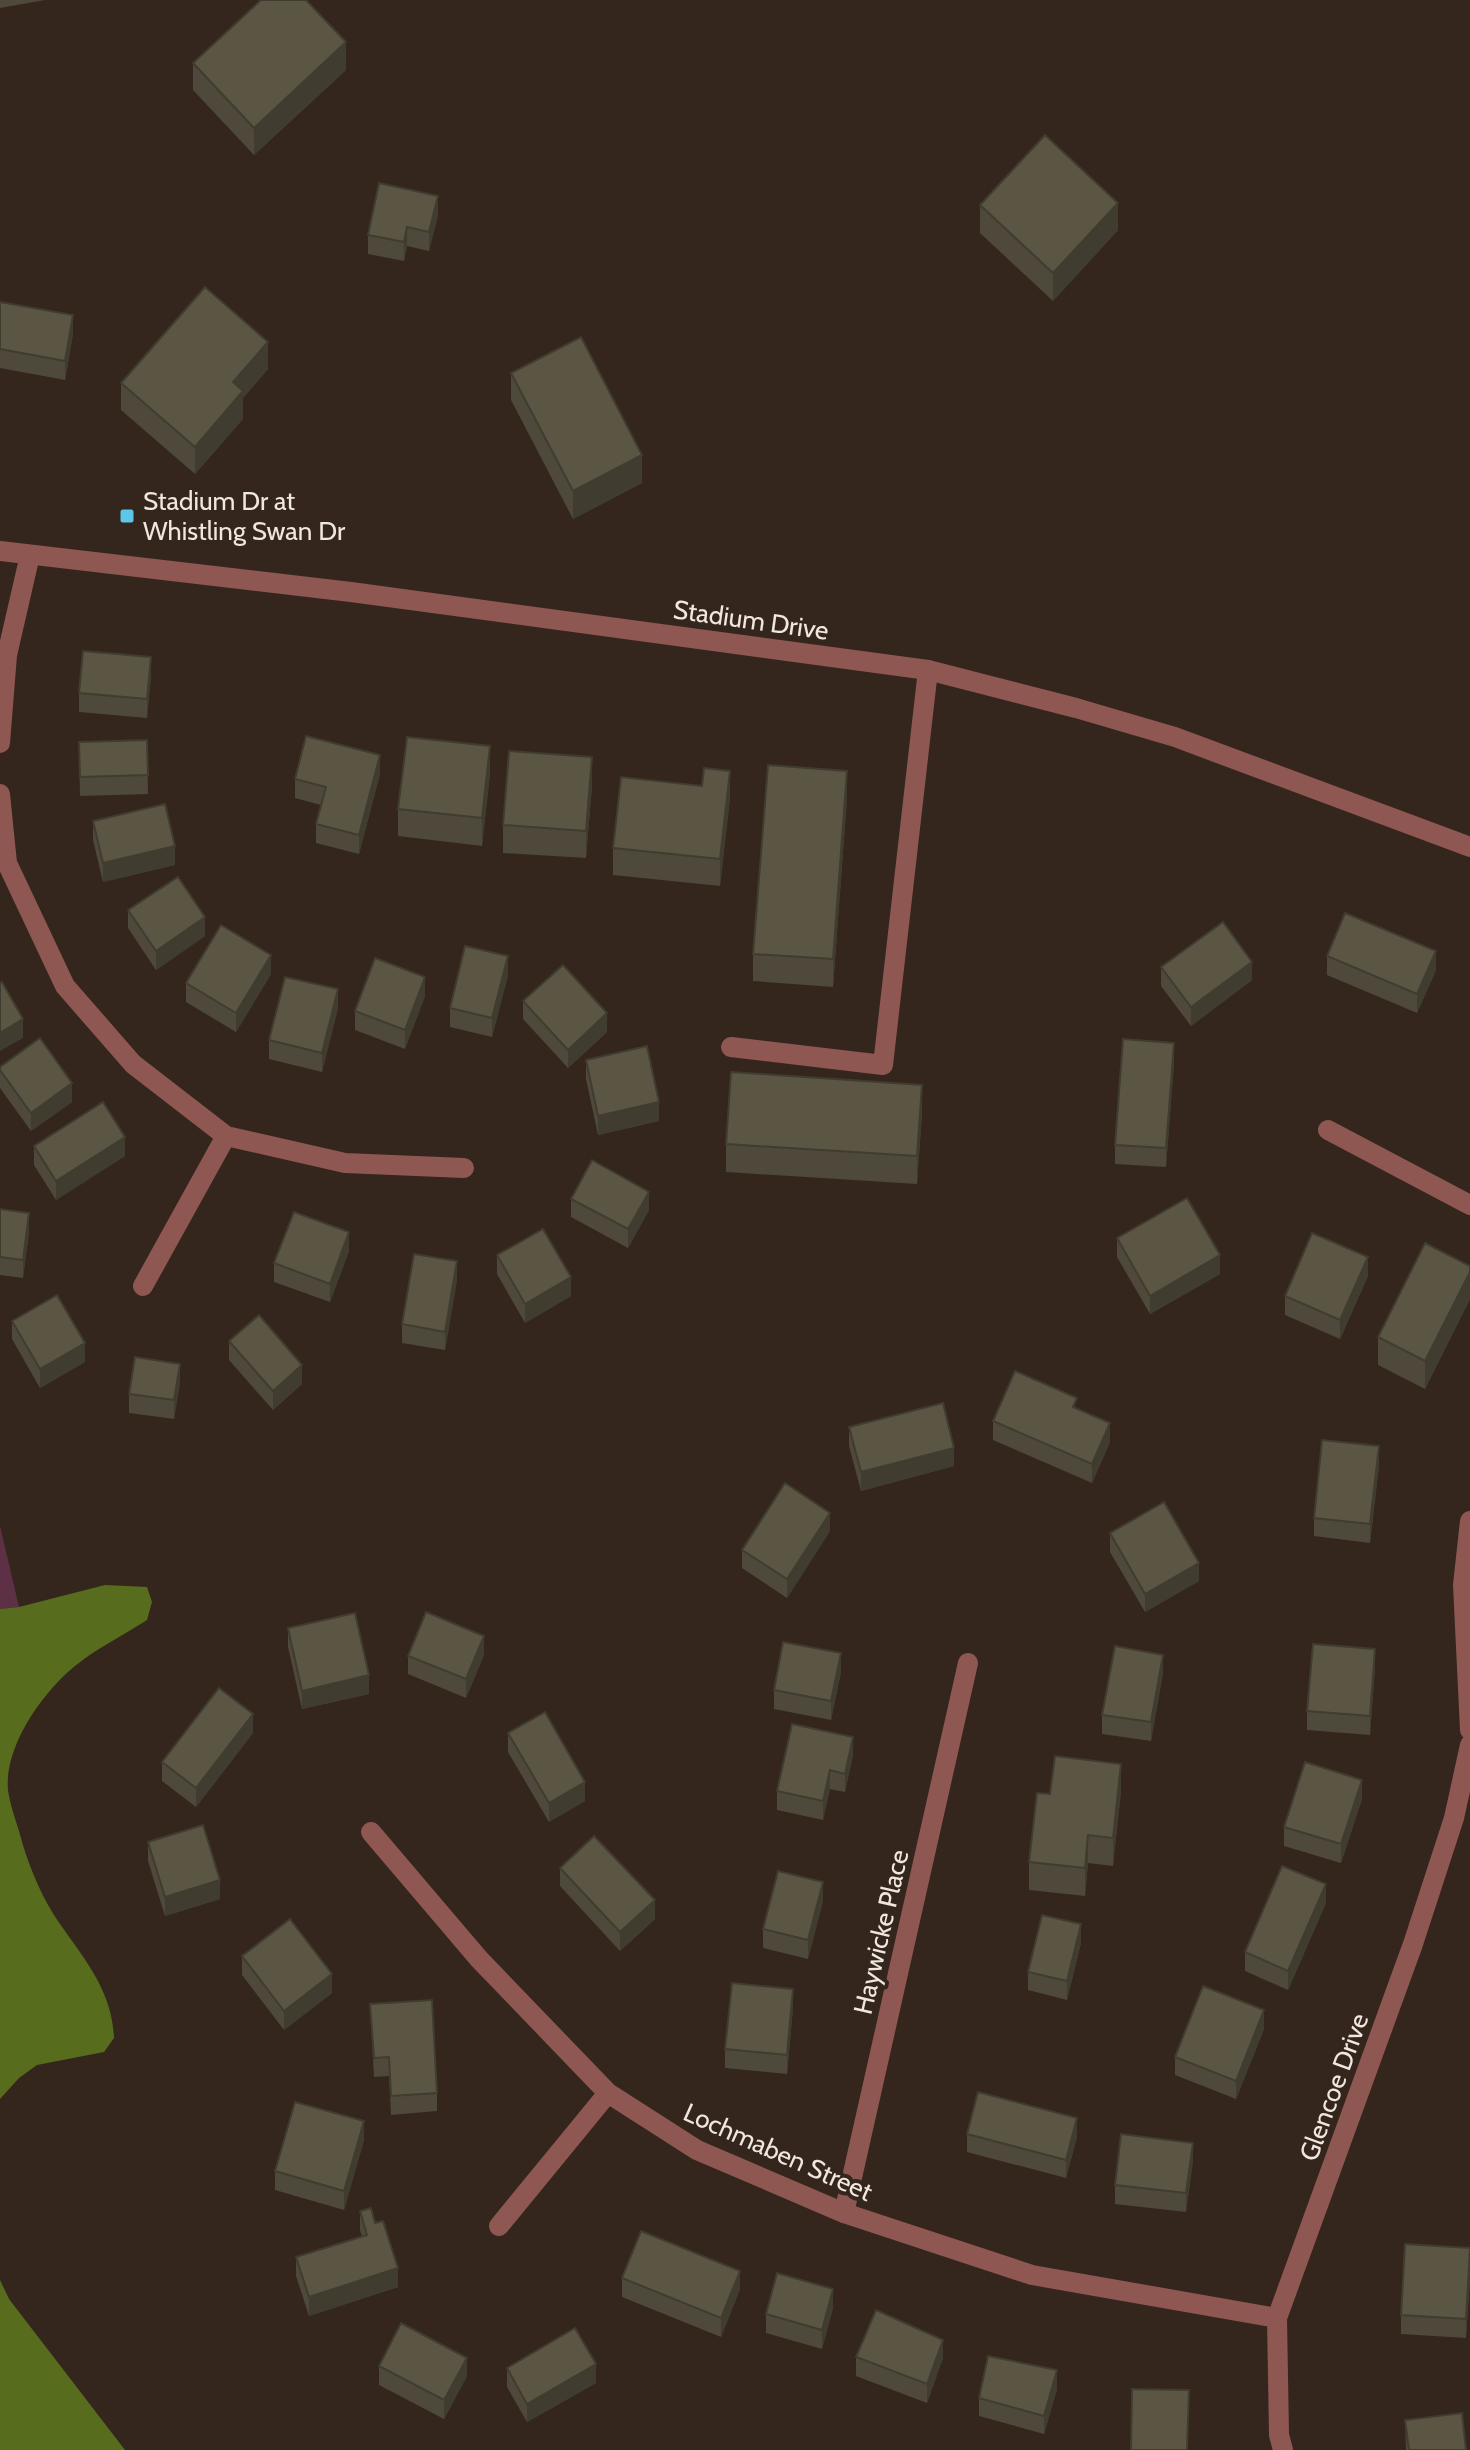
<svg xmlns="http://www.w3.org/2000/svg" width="1470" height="2450" font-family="Cabin,sans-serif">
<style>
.green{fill:#5e3045}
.water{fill:#576c1c}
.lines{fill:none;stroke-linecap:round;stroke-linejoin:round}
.minor{stroke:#8f5752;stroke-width:20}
.wall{fill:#4e493a}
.shaded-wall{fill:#403c30}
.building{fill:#5b5544;stroke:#403c30;stroke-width:2}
.poi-dot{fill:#5cc7e8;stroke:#34261c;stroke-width:3}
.labels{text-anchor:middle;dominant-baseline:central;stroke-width:8;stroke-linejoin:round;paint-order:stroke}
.poi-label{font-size:26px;fill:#f0e7e0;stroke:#34261c;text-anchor:start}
.street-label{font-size:26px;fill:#f0e7e0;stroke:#34261c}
</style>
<rect width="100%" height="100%" fill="#34261c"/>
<path class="green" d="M 0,1526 L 19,1607 L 0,1609 Z"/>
<g class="water">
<path d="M 105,1585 L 147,1587 L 152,1602 L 147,1620 C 124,1635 97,1648 75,1666 C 43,1692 4,1746 8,1790 C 10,1804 15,1818 19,1831 C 27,1861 38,1889 54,1915 C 81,1956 112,1987 114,2038 L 104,2052 L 37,2065 L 19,2078 L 0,2099 L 0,1609 L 19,1607 Z"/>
<path d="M 0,2280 L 9,2299 L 125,2450 L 0,2450 Z"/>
</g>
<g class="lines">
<g class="minor">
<path d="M 0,551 L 351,592 L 928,670 L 1076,708 L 1175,737 L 1470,847"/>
<path d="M 0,743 L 7,655 L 30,555"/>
<path d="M 0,794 L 7,863 L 65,986 L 133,1064 L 226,1136 L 345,1163 L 464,1168"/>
<path d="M 731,1047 L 883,1065 L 928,670"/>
<path d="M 1328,1130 L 1470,1205"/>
<path d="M 143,1286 L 226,1136"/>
<path d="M 1470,1521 L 1463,1585 L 1470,1730"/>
<path d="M 371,1832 L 479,1959 L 608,2093 L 697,2150 L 844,2213 L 1032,2275 L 1277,2318"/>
<path d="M 844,2213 L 968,1663"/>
<path d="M 499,2226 L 608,2093"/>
<path d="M 1283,2450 L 1279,2435 L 1277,2318 L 1413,1944 L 1454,1818 L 1470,1745"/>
</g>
</g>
<g class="wall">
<path d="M 0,0 L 45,0 L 0,8 Z"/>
<path d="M 193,63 L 346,70 L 254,155 L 193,90 Z"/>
<path d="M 980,205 L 1118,230 L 1053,301 L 980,233 Z"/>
<path d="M 438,215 L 429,251 L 407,246 L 404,261 L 368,254 L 368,235 Z"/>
<path d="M 0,302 L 73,334 L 65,380 L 0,368 Z"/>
<path d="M 268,369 L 243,398 L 243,419 L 195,474 L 121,410 L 121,383 Z"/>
<path d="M 511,373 L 642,483 L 573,519 L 511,400 Z"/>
<path d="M 151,676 L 147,718 L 79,712 L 79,693 Z"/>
<path d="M 147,740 L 148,794 L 80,796 L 79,742 Z"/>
<path d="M 380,774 L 359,854 L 316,843 L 316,824 L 321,805 L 295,798 L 295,779 Z"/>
<path d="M 490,774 L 482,846 L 398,836 L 398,809 Z"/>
<path d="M 592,785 L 586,858 L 503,853 L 503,825 Z"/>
<path d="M 730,798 L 720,886 L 613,875 L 613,848 Z"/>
<path d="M 847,798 L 833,987 L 753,981 L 753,954 Z"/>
<path d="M 93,821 L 175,865 L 103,882 L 93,840 Z"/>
<path d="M 128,910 L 205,936 L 156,970 L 128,928 Z"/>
<path d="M 1327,956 L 1436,970 L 1417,1013 L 1327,975 Z"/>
<path d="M 1161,967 L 1252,980 L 1191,1026 L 1161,986 Z"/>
<path d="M 271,974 L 236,1032 L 186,1002 L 186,983 Z"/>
<path d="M 508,975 L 492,1037 L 450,1027 L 450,1008 Z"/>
<path d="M 425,996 L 405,1049 L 355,1030 L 355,1011 Z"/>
<path d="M 523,1001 L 607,1032 L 568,1068 L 523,1019 Z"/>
<path d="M 338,1008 L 322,1072 L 269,1059 L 269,1040 Z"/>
<path d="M 586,1060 L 659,1121 L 598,1135 L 586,1079 Z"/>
<path d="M 1174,1062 L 1166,1167 L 1115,1164 L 1115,1145 Z"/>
<path d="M 0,1067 L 72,1102 L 31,1131 L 0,1088 Z"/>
<path d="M 922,1113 L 917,1184 L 726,1172 L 726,1144 Z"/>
<path d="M 34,1146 L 125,1156 L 56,1200 L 34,1165 Z"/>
<path d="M 571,1199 L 649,1210 L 628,1248 L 571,1217 Z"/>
<path d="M 0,1209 L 29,1232 L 23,1278 L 0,1275 Z"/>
<path d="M 1117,1238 L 1220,1274 L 1150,1314 L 1117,1257 Z"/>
<path d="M 349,1251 L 330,1302 L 274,1282 L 274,1263 Z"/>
<path d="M 497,1255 L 571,1296 L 525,1323 L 497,1274 Z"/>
<path d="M 1470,1266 L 1470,1299 L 1425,1389 L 1378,1365 L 1378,1337 Z"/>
<path d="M 1368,1276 L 1340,1339 L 1285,1315 L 1285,1296 Z"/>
<path d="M 457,1280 L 445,1350 L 402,1343 L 402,1324 Z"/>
<path d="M 12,1321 L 85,1362 L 40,1388 L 12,1339 Z"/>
<path d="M 229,1341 L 302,1384 L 273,1410 L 229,1360 Z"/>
<path d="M 180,1383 L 174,1419 L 129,1413 L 129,1394 Z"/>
<path d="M 1077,1409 L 1110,1442 L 1092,1483 L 993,1440 L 993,1421 Z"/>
<path d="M 849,1427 L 954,1466 L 861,1491 L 849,1446 Z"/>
<path d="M 1379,1465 L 1370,1543 L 1314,1536 L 1314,1518 Z"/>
<path d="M 830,1531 L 787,1598 L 742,1568 L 742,1550 Z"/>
<path d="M 1110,1533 L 1199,1581 L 1145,1612 L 1110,1552 Z"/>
<path d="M 288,1628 L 369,1694 L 302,1709 L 288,1647 Z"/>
<path d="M 484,1655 L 466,1698 L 408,1674 L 408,1656 Z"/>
<path d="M 1375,1667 L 1370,1735 L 1307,1730 L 1307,1711 Z"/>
<path d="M 841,1672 L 831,1720 L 774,1709 L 774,1690 Z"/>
<path d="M 1163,1673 L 1151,1741 L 1102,1734 L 1102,1715 Z"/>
<path d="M 253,1733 L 196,1807 L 162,1781 L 162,1762 Z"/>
<path d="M 508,1733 L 585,1801 L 549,1822 L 508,1752 Z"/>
<path d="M 853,1755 L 845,1792 L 830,1789 L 823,1820 L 777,1810 L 777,1791 Z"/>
<path d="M 1121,1791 L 1113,1866 L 1088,1863 L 1085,1896 L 1029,1890 L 1029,1862 L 1050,1794 Z"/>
<path d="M 1362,1799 L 1341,1863 L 1284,1846 L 1284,1827 Z"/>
<path d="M 148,1842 L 220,1899 L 165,1916 L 148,1861 Z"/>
<path d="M 560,1868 L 655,1919 L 620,1951 L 560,1886 Z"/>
<path d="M 823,1901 L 808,1959 L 763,1948 L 763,1929 Z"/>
<path d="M 1326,1903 L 1288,1990 L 1245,1971 L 1245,1952 Z"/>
<path d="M 1081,1943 L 1067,2000 L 1028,1990 L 1028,1972 Z"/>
<path d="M 242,1956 L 332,1993 L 284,2030 L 242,1975 Z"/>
<path d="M 370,2004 L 437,2093 L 437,2111 L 391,2115 L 389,2076 L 374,2077 Z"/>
<path d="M 793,2008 L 787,2074 L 725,2068 L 725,2049 Z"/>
<path d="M 1264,2029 L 1236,2099 L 1175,2075 L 1175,2057 Z"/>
<path d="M 967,2134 L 1077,2137 L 1066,2178 L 967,2152 Z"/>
<path d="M 364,2140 L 344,2210 L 275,2190 L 275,2171 Z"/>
<path d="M 1193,2161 L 1186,2212 L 1115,2204 L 1115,2185 Z"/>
<path d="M 360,2211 L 375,2223 L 398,2287 L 309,2316 L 296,2276 L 296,2257 L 362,2236 L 360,2230 Z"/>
<path d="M 1470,2248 L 1470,2279 L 1466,2338 L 1401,2334 L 1401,2315 Z"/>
<path d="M 622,2278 L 740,2289 L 721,2337 L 622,2297 Z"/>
<path d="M 833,2308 L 822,2349 L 766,2333 L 766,2314 Z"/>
<path d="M 856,2357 L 943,2358 L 927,2403 L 856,2376 Z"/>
<path d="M 379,2366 L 467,2376 L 444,2419 L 379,2385 Z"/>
<path d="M 507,2368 L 596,2383 L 527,2422 L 507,2387 Z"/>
<path d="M 1057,2389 L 1044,2434 L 979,2416 L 979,2398 Z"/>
<path d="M 1405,2420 L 1466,2450 L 1406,2450 Z"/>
</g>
<g class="shaded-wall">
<path d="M 346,42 L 346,70 L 254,155 L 254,128 Z"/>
<path d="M 438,196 L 438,215 L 429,251 L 429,232 Z"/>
<path d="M 1118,203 L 1118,230 L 1053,301 L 1053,273 Z"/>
<path d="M 407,227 L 407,246 L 404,261 L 404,242 Z"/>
<path d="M 73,315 L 73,334 L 65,380 L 65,361 Z"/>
<path d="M 268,342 L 268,369 L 243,398 L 243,419 L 195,474 L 195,447 L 233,382 Z"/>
<path d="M 642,455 L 642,483 L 573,519 L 573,491 Z"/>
<path d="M 151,657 L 151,676 L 147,718 L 147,699 Z"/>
<path d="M 490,746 L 490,774 L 482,846 L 482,818 Z"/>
<path d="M 380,755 L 380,774 L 359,854 L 359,835 Z"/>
<path d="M 592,757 L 592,785 L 586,858 L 586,831 Z"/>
<path d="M 730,771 L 730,798 L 720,886 L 720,859 Z"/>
<path d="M 847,771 L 847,798 L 833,987 L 833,959 Z"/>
<path d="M 175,846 L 175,865 L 103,882 L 103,863 Z"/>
<path d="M 205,917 L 205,936 L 156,970 L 156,951 Z"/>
<path d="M 1436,951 L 1436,970 L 1417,1013 L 1417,994 Z"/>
<path d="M 271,955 L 271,974 L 236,1032 L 236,1013 Z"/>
<path d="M 508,956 L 508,975 L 492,1037 L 492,1018 Z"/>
<path d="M 1252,962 L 1252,980 L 1191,1026 L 1191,1007 Z"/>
<path d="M 425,977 L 425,996 L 405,1049 L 405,1030 Z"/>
<path d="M 338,989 L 338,1008 L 322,1072 L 322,1053 Z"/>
<path d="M 607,1013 L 607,1032 L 568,1068 L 568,1050 Z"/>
<path d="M 23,1019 L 23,1038 L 0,1051 L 0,1033 Z"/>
<path d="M 1174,1043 L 1174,1062 L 1166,1167 L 1166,1148 Z"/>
<path d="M 72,1083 L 72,1102 L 31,1131 L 31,1113 Z"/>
<path d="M 922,1085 L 922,1113 L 917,1184 L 917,1156 Z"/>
<path d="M 659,1102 L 659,1121 L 598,1135 L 598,1116 Z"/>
<path d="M 125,1137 L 125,1156 L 56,1200 L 56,1181 Z"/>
<path d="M 649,1192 L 649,1210 L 628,1248 L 628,1229 Z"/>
<path d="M 29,1213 L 29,1232 L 23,1278 L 23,1260 Z"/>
<path d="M 349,1232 L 349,1251 L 330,1302 L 330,1284 Z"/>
<path d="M 1220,1255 L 1220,1274 L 1150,1314 L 1150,1296 Z"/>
<path d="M 1368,1257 L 1368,1276 L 1340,1339 L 1340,1320 Z"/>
<path d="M 457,1261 L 457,1280 L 445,1350 L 445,1332 Z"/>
<path d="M 1470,1272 L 1470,1299 L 1425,1389 L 1425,1361 Z"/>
<path d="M 571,1277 L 571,1296 L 525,1323 L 525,1304 Z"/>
<path d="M 85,1343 L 85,1362 L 40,1388 L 40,1369 Z"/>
<path d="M 180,1364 L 180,1383 L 174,1419 L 174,1400 Z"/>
<path d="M 302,1365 L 302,1384 L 273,1410 L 273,1391 Z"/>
<path d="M 1110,1423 L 1110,1442 L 1092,1483 L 1092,1464 Z"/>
<path d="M 1379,1446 L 1379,1465 L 1370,1543 L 1370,1524 Z"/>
<path d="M 954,1448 L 954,1466 L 861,1491 L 861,1472 Z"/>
<path d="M 830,1513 L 830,1531 L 787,1598 L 787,1579 Z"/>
<path d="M 1199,1563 L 1199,1581 L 1145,1612 L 1145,1594 Z"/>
<path d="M 484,1636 L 484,1655 L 466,1698 L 466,1679 Z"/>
<path d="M 1375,1649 L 1375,1667 L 1370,1735 L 1370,1716 Z"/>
<path d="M 841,1653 L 841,1672 L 831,1720 L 831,1701 Z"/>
<path d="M 1163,1655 L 1163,1673 L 1151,1741 L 1151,1722 Z"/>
<path d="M 369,1675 L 369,1694 L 302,1709 L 302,1691 Z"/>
<path d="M 253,1714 L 253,1733 L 196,1807 L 196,1788 Z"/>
<path d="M 853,1737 L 853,1755 L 845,1792 L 845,1774 Z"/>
<path d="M 1121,1764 L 1121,1791 L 1113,1866 L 1113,1838 Z"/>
<path d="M 830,1770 L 830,1789 L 823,1820 L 823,1801 Z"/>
<path d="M 1362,1780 L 1362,1799 L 1341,1863 L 1341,1844 Z"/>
<path d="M 585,1782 L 585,1801 L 549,1822 L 549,1803 Z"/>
<path d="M 1088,1835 L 1088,1863 L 1085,1896 L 1085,1868 Z"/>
<path d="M 220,1880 L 220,1899 L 165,1916 L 165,1897 Z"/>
<path d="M 823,1882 L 823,1901 L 808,1959 L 808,1940 Z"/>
<path d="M 1326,1884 L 1326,1903 L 1288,1990 L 1288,1971 Z"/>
<path d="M 655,1900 L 655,1919 L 620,1951 L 620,1932 Z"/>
<path d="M 1081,1924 L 1081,1943 L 1067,2000 L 1067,1981 Z"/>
<path d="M 332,1974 L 332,1993 L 284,2030 L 284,2011 Z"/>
<path d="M 793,1989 L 793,2008 L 787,2074 L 787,2055 Z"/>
<path d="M 1264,2010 L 1264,2029 L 1236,2099 L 1236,2081 Z"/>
<path d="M 1077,2118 L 1077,2137 L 1066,2178 L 1066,2160 Z"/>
<path d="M 364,2121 L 364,2140 L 344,2210 L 344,2191 Z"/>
<path d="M 1193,2143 L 1193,2161 L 1186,2212 L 1186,2193 Z"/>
<path d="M 1470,2260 L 1470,2279 L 1466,2338 L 1466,2319 Z"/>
<path d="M 398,2268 L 398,2287 L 309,2316 L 309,2297 Z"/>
<path d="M 740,2271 L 740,2289 L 721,2337 L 721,2318 Z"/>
<path d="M 833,2289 L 833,2308 L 822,2349 L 822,2330 Z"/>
<path d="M 943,2340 L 943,2358 L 927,2403 L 927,2384 Z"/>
<path d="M 467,2358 L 467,2376 L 444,2419 L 444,2400 Z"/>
<path d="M 596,2364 L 596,2383 L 527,2422 L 527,2404 Z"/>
<path d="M 1057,2370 L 1057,2389 L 1044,2434 L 1044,2416 Z"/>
</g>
<g class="building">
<path d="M 261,0 L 306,0 L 346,42 L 254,128 L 193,63 Z"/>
<path d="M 1045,135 L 1118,203 L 1053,273 L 980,205 Z"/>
<path d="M 379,183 L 438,196 L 429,232 L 407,227 L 404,242 L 368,235 Z"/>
<path d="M 205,287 L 268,342 L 233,382 L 243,391 L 195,447 L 121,383 Z"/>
<path d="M 0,302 L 73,315 L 65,361 L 0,349 Z"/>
<path d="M 581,337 L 642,455 L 573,491 L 511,373 Z"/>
<path d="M 83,651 L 151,657 L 147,699 L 79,693 Z"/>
<path d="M 306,736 L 380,755 L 359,835 L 316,824 L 326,787 L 295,779 Z"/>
<path d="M 407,737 L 490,746 L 482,818 L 398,809 Z"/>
<path d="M 147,740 L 148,775 L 80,777 L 79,742 Z"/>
<path d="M 509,751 L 592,757 L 586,831 L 503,825 Z"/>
<path d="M 768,765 L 847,771 L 833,959 L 753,954 Z"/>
<path d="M 704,768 L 730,771 L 720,859 L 613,848 L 621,777 L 702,786 Z"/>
<path d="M 165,804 L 175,846 L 103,863 L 93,821 Z"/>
<path d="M 178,877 L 205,917 L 156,951 L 128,910 Z"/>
<path d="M 1345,913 L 1436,951 L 1417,994 L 1327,956 Z"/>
<path d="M 1223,922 L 1252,962 L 1191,1007 L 1161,967 Z"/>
<path d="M 221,925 L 271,955 L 236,1013 L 186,983 Z"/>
<path d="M 465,946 L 508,956 L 492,1018 L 450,1008 Z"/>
<path d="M 375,958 L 425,977 L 405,1030 L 355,1011 Z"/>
<path d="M 563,965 L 607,1013 L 568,1050 L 523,1001 Z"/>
<path d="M 285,977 L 338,989 L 322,1053 L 269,1040 Z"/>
<path d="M 2,982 L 23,1019 L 0,1033 L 0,983 Z"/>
<path d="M 40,1038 L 72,1083 L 31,1113 L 0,1070 L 0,1067 Z"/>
<path d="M 1123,1039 L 1174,1043 L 1166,1148 L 1115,1145 Z"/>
<path d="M 647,1046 L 659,1102 L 598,1116 L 586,1060 Z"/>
<path d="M 731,1072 L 922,1085 L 917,1156 L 726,1144 Z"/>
<path d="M 103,1102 L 125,1137 L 56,1181 L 34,1146 Z"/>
<path d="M 592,1160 L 649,1192 L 628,1229 L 571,1199 Z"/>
<path d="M 1187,1198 L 1220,1255 L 1150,1296 L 1117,1238 Z"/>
<path d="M 0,1209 L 29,1213 L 23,1260 L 0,1257 Z"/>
<path d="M 294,1212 L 349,1232 L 330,1284 L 274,1263 Z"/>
<path d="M 543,1229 L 571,1277 L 525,1304 L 497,1255 Z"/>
<path d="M 1312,1233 L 1368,1257 L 1340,1320 L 1285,1296 Z"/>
<path d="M 1425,1243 L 1470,1266 L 1470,1272 L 1425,1361 L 1378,1337 Z"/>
<path d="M 414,1254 L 457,1261 L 445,1332 L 402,1324 Z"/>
<path d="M 57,1295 L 85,1343 L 40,1369 L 12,1321 Z"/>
<path d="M 259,1315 L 302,1365 L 273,1391 L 229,1341 Z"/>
<path d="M 135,1357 L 180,1364 L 174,1400 L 129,1394 Z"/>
<path d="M 1015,1371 L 1077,1398 L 1073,1407 L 1110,1423 L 1092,1464 L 993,1421 Z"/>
<path d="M 943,1403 L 954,1448 L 861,1472 L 849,1427 Z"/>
<path d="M 1322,1440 L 1379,1446 L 1370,1524 L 1314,1518 Z"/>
<path d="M 785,1483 L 830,1513 L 787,1579 L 742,1550 Z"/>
<path d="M 1164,1502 L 1199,1563 L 1145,1594 L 1110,1533 Z"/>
<path d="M 426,1612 L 484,1636 L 466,1679 L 408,1656 Z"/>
<path d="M 355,1613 L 369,1675 L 302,1691 L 288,1628 Z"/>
<path d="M 783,1642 L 841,1653 L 831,1701 L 774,1690 Z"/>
<path d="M 1313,1644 L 1375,1649 L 1370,1716 L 1307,1711 Z"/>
<path d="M 1115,1646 L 1163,1655 L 1151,1722 L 1102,1715 Z"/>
<path d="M 219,1688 L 253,1714 L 196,1788 L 162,1762 Z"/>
<path d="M 545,1712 L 585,1782 L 549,1803 L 508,1733 Z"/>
<path d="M 792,1724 L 853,1737 L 845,1774 L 830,1770 L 823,1801 L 777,1791 Z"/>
<path d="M 1055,1756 L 1121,1764 L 1113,1838 L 1088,1835 L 1085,1868 L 1029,1862 L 1037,1793 L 1050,1794 Z"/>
<path d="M 1305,1762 L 1362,1780 L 1341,1844 L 1284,1827 Z"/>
<path d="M 203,1825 L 220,1880 L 165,1897 L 148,1842 Z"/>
<path d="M 594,1836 L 655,1900 L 620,1932 L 560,1868 Z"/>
<path d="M 1282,1866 L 1326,1884 L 1288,1971 L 1245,1952 Z"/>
<path d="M 778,1871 L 823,1882 L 808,1940 L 763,1929 Z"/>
<path d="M 1042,1915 L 1081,1924 L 1067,1981 L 1028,1972 Z"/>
<path d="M 290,1919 L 332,1974 L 284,2011 L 242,1956 Z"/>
<path d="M 732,1983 L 793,1989 L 787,2055 L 725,2049 Z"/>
<path d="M 1203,1986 L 1264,2010 L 1236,2081 L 1175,2057 Z"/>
<path d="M 432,2000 L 437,2093 L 391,2096 L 389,2057 L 374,2058 L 370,2004 Z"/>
<path d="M 978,2092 L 1077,2118 L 1066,2160 L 967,2134 Z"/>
<path d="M 295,2102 L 364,2121 L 344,2191 L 275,2171 Z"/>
<path d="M 1121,2134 L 1193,2143 L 1186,2193 L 1115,2185 Z"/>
<path d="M 371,2208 L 375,2223 L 383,2221 L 398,2268 L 309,2297 L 296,2257 L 367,2235 L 360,2211 Z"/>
<path d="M 641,2231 L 740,2271 L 721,2318 L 622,2278 Z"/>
<path d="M 1405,2244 L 1470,2248 L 1466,2319 L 1401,2315 Z"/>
<path d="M 777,2273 L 833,2289 L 822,2330 L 766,2314 Z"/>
<path d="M 876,2310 L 943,2340 L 927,2384 L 856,2357 Z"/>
<path d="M 401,2323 L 467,2358 L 444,2400 L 379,2366 Z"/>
<path d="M 575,2328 L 596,2364 L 527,2404 L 507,2368 Z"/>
<path d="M 988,2356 L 1057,2370 L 1044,2416 L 979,2398 Z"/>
<path d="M 1132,2389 L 1189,2390 L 1187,2450 L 1131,2450 Z"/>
<path d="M 1462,2413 L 1466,2450 L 1409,2450 L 1405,2420 Z"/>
</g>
<rect class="poi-dot" x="119" y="508" width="16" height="16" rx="4"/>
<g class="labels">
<g class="poi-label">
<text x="143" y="501">Stadium Dr at<tspan x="143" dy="30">Whistling Swan Dr</tspan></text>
</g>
<g class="street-label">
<text transform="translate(751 620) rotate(8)">Stadium Drive</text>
<text transform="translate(881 1932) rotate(-77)">Haywicke Place</text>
<text transform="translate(1334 2087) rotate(-70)">Glencoe Drive</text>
<text transform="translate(778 2152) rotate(24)">Lochmaben Street</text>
</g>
</g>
</svg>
